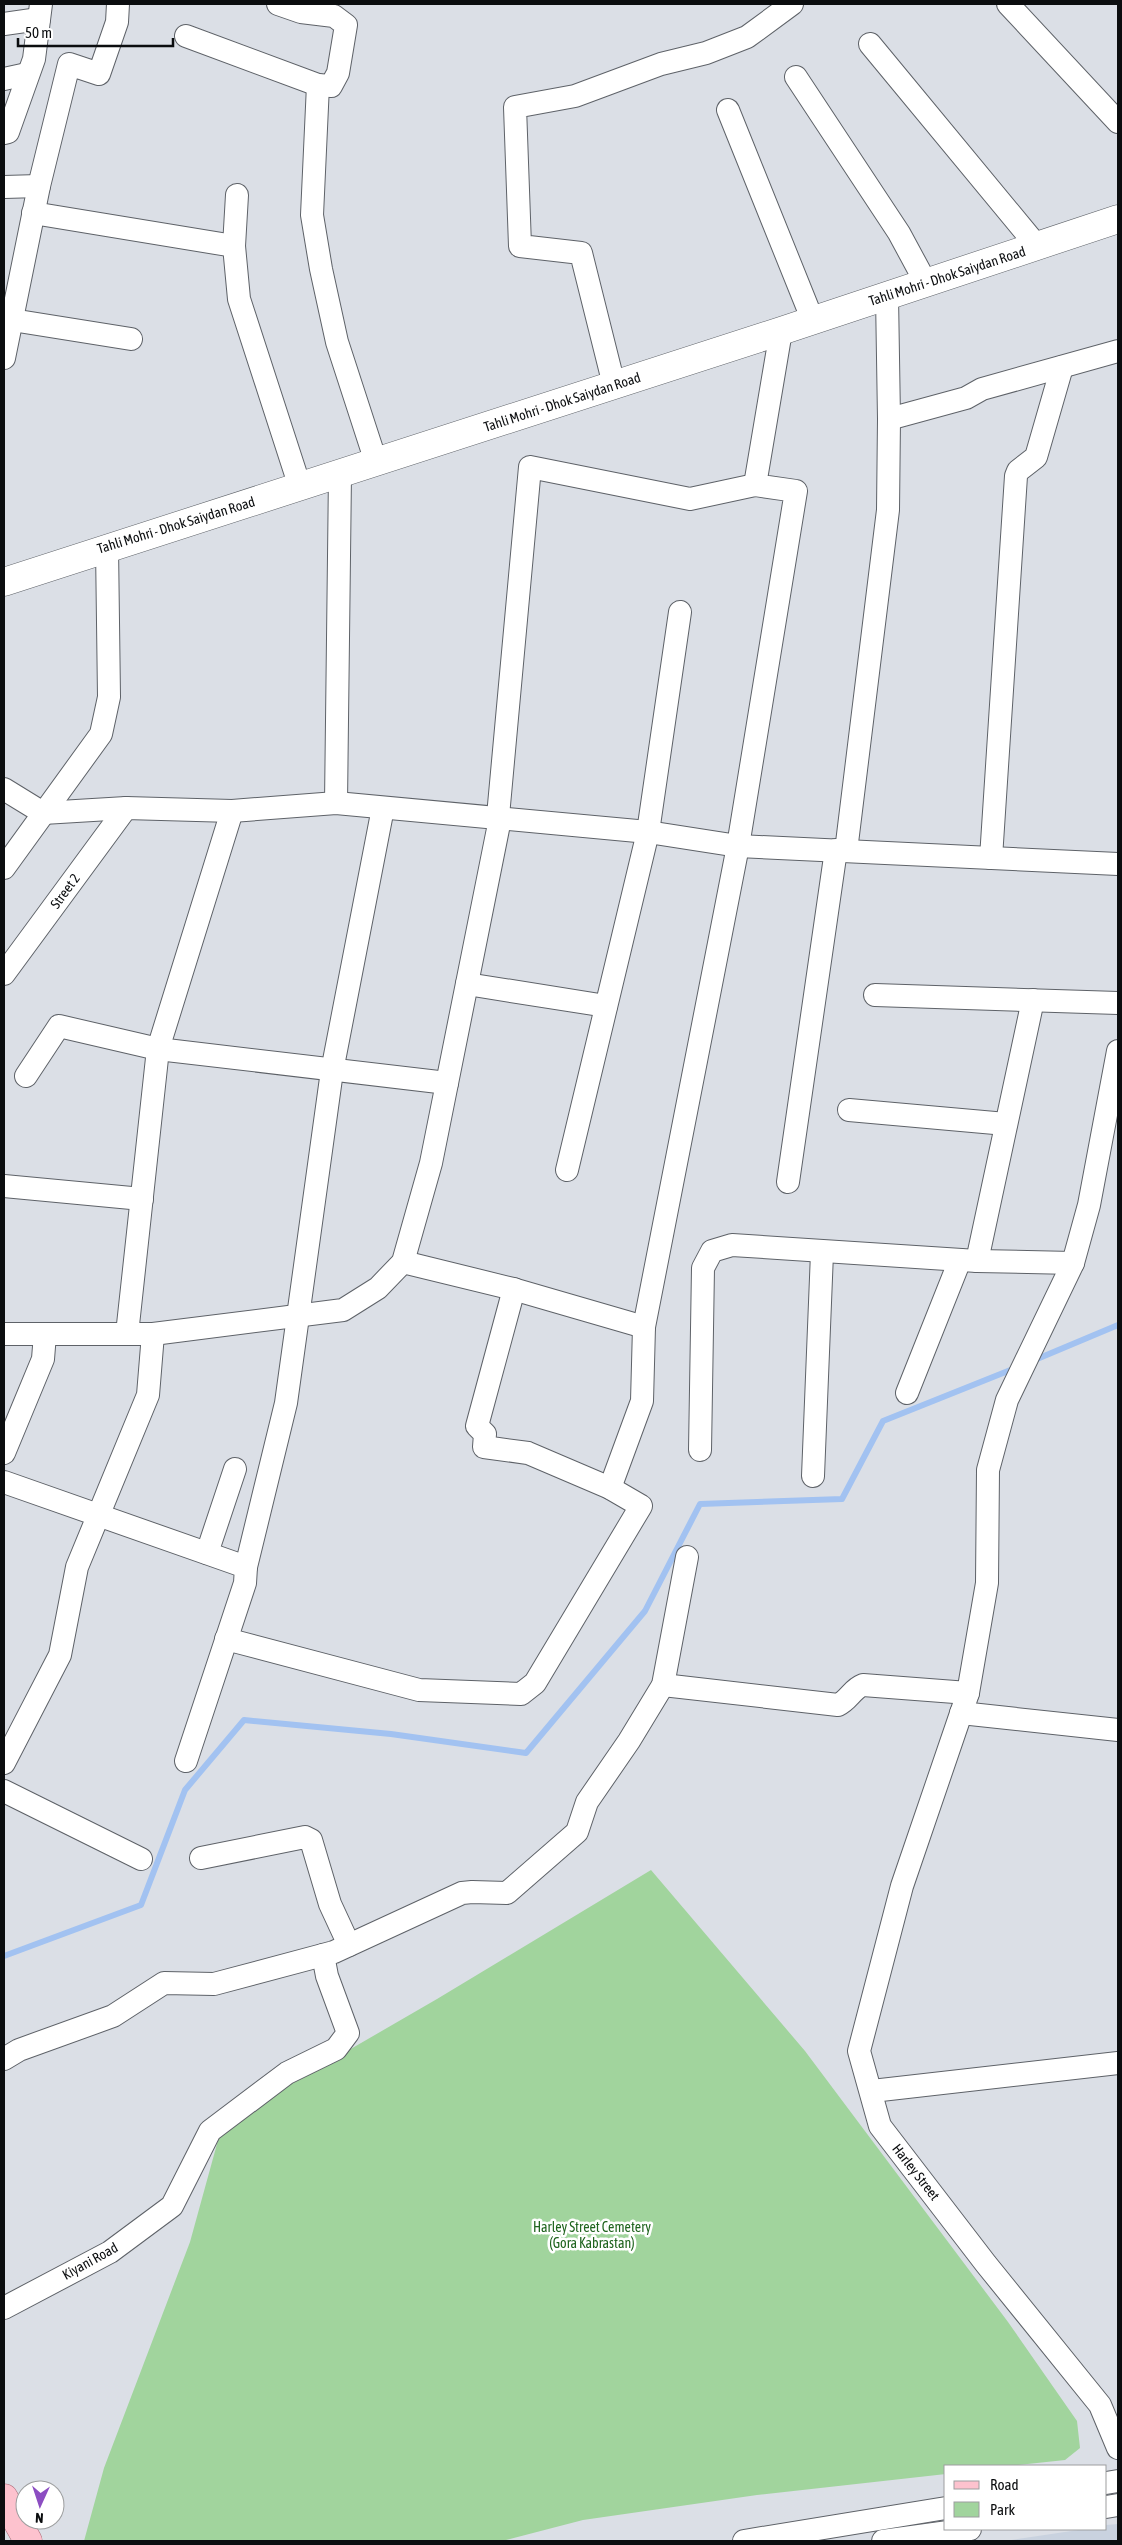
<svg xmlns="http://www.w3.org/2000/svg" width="1122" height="2545" font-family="'Asap Condensed',sans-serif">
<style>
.built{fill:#c9d2df}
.green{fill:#a1d49d}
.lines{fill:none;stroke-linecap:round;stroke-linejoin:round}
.stream{stroke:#a2c2f1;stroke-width:6}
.minor-casing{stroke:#5e6268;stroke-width:24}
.tertiary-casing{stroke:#5e6268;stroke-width:29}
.primary-casing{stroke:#a76976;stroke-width:29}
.minor{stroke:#fff;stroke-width:22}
.tertiary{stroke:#fff;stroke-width:28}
.primary{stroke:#fdc2ce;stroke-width:28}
.labels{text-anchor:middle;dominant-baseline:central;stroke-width:5;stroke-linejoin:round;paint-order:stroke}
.street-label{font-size:14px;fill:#0b0d0f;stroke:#fff}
.park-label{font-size:14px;fill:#1f641e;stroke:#fff}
</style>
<rect width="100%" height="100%" fill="#dbdfe6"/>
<path class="built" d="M 1118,2524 L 1118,2541 L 1005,2541 L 1085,2529 L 1106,2529 L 1106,2525 Z"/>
<path class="green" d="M 651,1870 L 805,2051 L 1008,2322 L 1077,2421 L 1080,2448 L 1065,2460 L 1009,2466 L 946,2466 L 946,2474 L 757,2495 L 583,2520 L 502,2541 L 84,2541 L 104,2468 L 190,2242 L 220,2133 L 254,2105 L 437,1999 Z"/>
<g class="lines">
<g class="stream">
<path d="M 1037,1359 L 1118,1325"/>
<path d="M 4,1956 L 141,1905 L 185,1790 L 244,1720 L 391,1734 L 526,1753 L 645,1611 L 700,1504 L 842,1499 L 883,1421 L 1013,1369"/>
</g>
<defs>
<g id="minor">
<path d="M 1008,4 L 1118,122"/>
<path d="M 4,24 L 39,19"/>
<path d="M 186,36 L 318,85 L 331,86 L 338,73 L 346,25 L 334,16 L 301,12 L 278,4"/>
<path d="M 870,44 L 1037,246"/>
<path d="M 796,77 L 899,233 L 926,283"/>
<path d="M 4,79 L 27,74"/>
<path d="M 318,85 L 312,215 L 321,269 L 337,342 L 376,462"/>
<path d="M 728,110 L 813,321"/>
<path d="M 4,133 L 8,132 L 34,59 L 41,4"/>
<path d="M 4,187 L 39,186"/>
<path d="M 237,195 L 234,246 L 239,299 L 300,487"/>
<path d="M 33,213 L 234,246"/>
<path d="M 12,320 L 131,339"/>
<path d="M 4,358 L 39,186 L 69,64 L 99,74 L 117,22 L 118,4"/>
<path d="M 614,385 L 581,253 L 520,246 L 515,107 L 575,96 L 661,64 L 706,53 L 747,37 L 792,4"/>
<path d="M 889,419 L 966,398 L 982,389 L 1118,351"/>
<path d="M 4,789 L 43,813 L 126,808 L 232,811 L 336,803 L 648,832 L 738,846 L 1118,864"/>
<path d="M 336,803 L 340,474"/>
<path d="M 846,851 L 888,510 L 889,419 L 887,296"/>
<path d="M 991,858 L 1016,476 L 1018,471 L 1036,457 L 1062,367"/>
<path d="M 4,868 L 101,734 L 109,697 L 107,547"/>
<path d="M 4,974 L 126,808"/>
<path d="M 467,984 L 606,1006"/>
<path d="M 875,995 L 1118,1003"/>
<path d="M 1118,1051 L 1089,1205 L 1073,1263 L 1007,1400 L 988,1470 L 987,1583 L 968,1693 L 902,1886 L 859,2051 L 880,2126 L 986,2264 L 1100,2405 L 1118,2448"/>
<path d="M 26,1076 L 59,1026 L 158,1049 L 447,1083"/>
<path d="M 849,1110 L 1006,1124"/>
<path d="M 567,1170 L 648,832 L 680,612"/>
<path d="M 788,1182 L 836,850"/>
<path d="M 4,1186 L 142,1199"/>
<path d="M 977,1261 L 1033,1000"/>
<path d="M 403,1262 L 513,1289 L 644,1327"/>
<path d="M 4,1334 L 153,1334 L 343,1310 L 378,1288 L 403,1262 L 431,1163 L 500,819 L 498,816 L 530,467 L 690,499 L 755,485"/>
<path d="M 127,1334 L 158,1049 L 232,811"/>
<path d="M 907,1393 L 960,1260"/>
<path d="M 700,1450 L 703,1268 L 712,1251 L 732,1245 L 977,1261 L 1073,1263"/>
<path d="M 4,1453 L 43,1359 L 45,1334"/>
<path d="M 813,1476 L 822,1253"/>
<path d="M 4,1482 L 246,1567 L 245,1583 L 186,1761"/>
<path d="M 610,1488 L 642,1401 L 644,1327 L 738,846 L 796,491 L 755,485 L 781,331"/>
<path d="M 207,1553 L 235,1469"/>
<path d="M 246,1567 L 286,1403 L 332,1071 L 383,808"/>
<path d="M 226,1639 L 419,1690 L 521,1694 L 535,1683 L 641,1506 L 610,1488 L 528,1453 L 484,1447 L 485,1434 L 477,1426 L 514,1289"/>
<path d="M 663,1685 L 838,1705 C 849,1700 852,1689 863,1685 L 968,1693"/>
<path d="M 961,1713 L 1118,1730"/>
<path d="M 4,1763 L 60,1655 L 77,1567 L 148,1395 L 153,1334"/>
<path d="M 4,1791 L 141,1859"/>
<path d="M 201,1858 L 305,1837 L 311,1840 L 330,1904 L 349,1945"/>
<path d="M 4,2059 L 19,2050 L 113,2016 L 164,1983 L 214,1984 L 334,1952 L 462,1893 L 472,1892 L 507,1893 L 577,1832 L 587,1802 L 629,1741 L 663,1685 L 687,1557"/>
<path d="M 872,2091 L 1118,2063"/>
<path d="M 4,2308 L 110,2252 L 172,2206 L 210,2131 L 287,2073 L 336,2049 L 348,2033 L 327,1976 L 323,1955"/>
<path d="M 1106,2483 L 1118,2481"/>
<path d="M 1106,2507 L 1118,2505"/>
<path d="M 744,2541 L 946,2508"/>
<path d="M 883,2541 L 970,2529"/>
</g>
<path id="tertiary" d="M 4,582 L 781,331 L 1118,219"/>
<path id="primary" d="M 4,2498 L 28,2541"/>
</defs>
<use href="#minor" class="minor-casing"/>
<use href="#tertiary" class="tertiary-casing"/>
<use href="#primary" class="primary-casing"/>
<use href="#minor" class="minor"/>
<use href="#tertiary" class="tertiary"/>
<use href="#primary" class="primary"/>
</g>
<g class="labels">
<g class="street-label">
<text transform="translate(947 276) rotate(-18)">Tahli Mohri - Dhok Saiydan Road</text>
<text transform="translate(562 402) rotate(-18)">Tahli Mohri - Dhok Saiydan Road</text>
<text transform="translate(176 525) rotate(-17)">Tahli Mohri - Dhok Saiydan Road</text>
<text transform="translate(65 891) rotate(-54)">Street 2</text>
<text transform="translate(916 2172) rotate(52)">Harley Street</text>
<text transform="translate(90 2261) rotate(-29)">Kiyani Road</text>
</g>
<g class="park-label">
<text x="592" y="2227">Harley Street Cemetery<tspan x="592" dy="16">(Gora Kabrastan)</tspan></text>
</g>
</g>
<rect width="1122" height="2545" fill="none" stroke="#0b0d0f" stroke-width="10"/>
<rect x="944" y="2465" width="162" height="65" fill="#ffffff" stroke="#9d9e9f"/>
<rect x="954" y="2481" width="25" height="8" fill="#fdc2ce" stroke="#9d9e9f"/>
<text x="990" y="2490" font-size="15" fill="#0b0d0f">Road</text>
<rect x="954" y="2502" width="25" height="15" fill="#a1d49d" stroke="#9d9e9f"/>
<text x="990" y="2515" font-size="15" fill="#0b0d0f">Park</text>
<g transform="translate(40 2505) rotate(183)"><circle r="24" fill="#ffffff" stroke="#9d9e9f"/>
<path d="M0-4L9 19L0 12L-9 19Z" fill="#8c4dc2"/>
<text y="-8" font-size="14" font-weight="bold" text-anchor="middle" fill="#0b0d0f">N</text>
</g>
<path d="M18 38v8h155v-8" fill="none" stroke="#0b0d0f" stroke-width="2.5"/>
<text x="25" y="38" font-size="15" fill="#0b0d0f" stroke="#ffffff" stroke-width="4" paint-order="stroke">50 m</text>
</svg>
